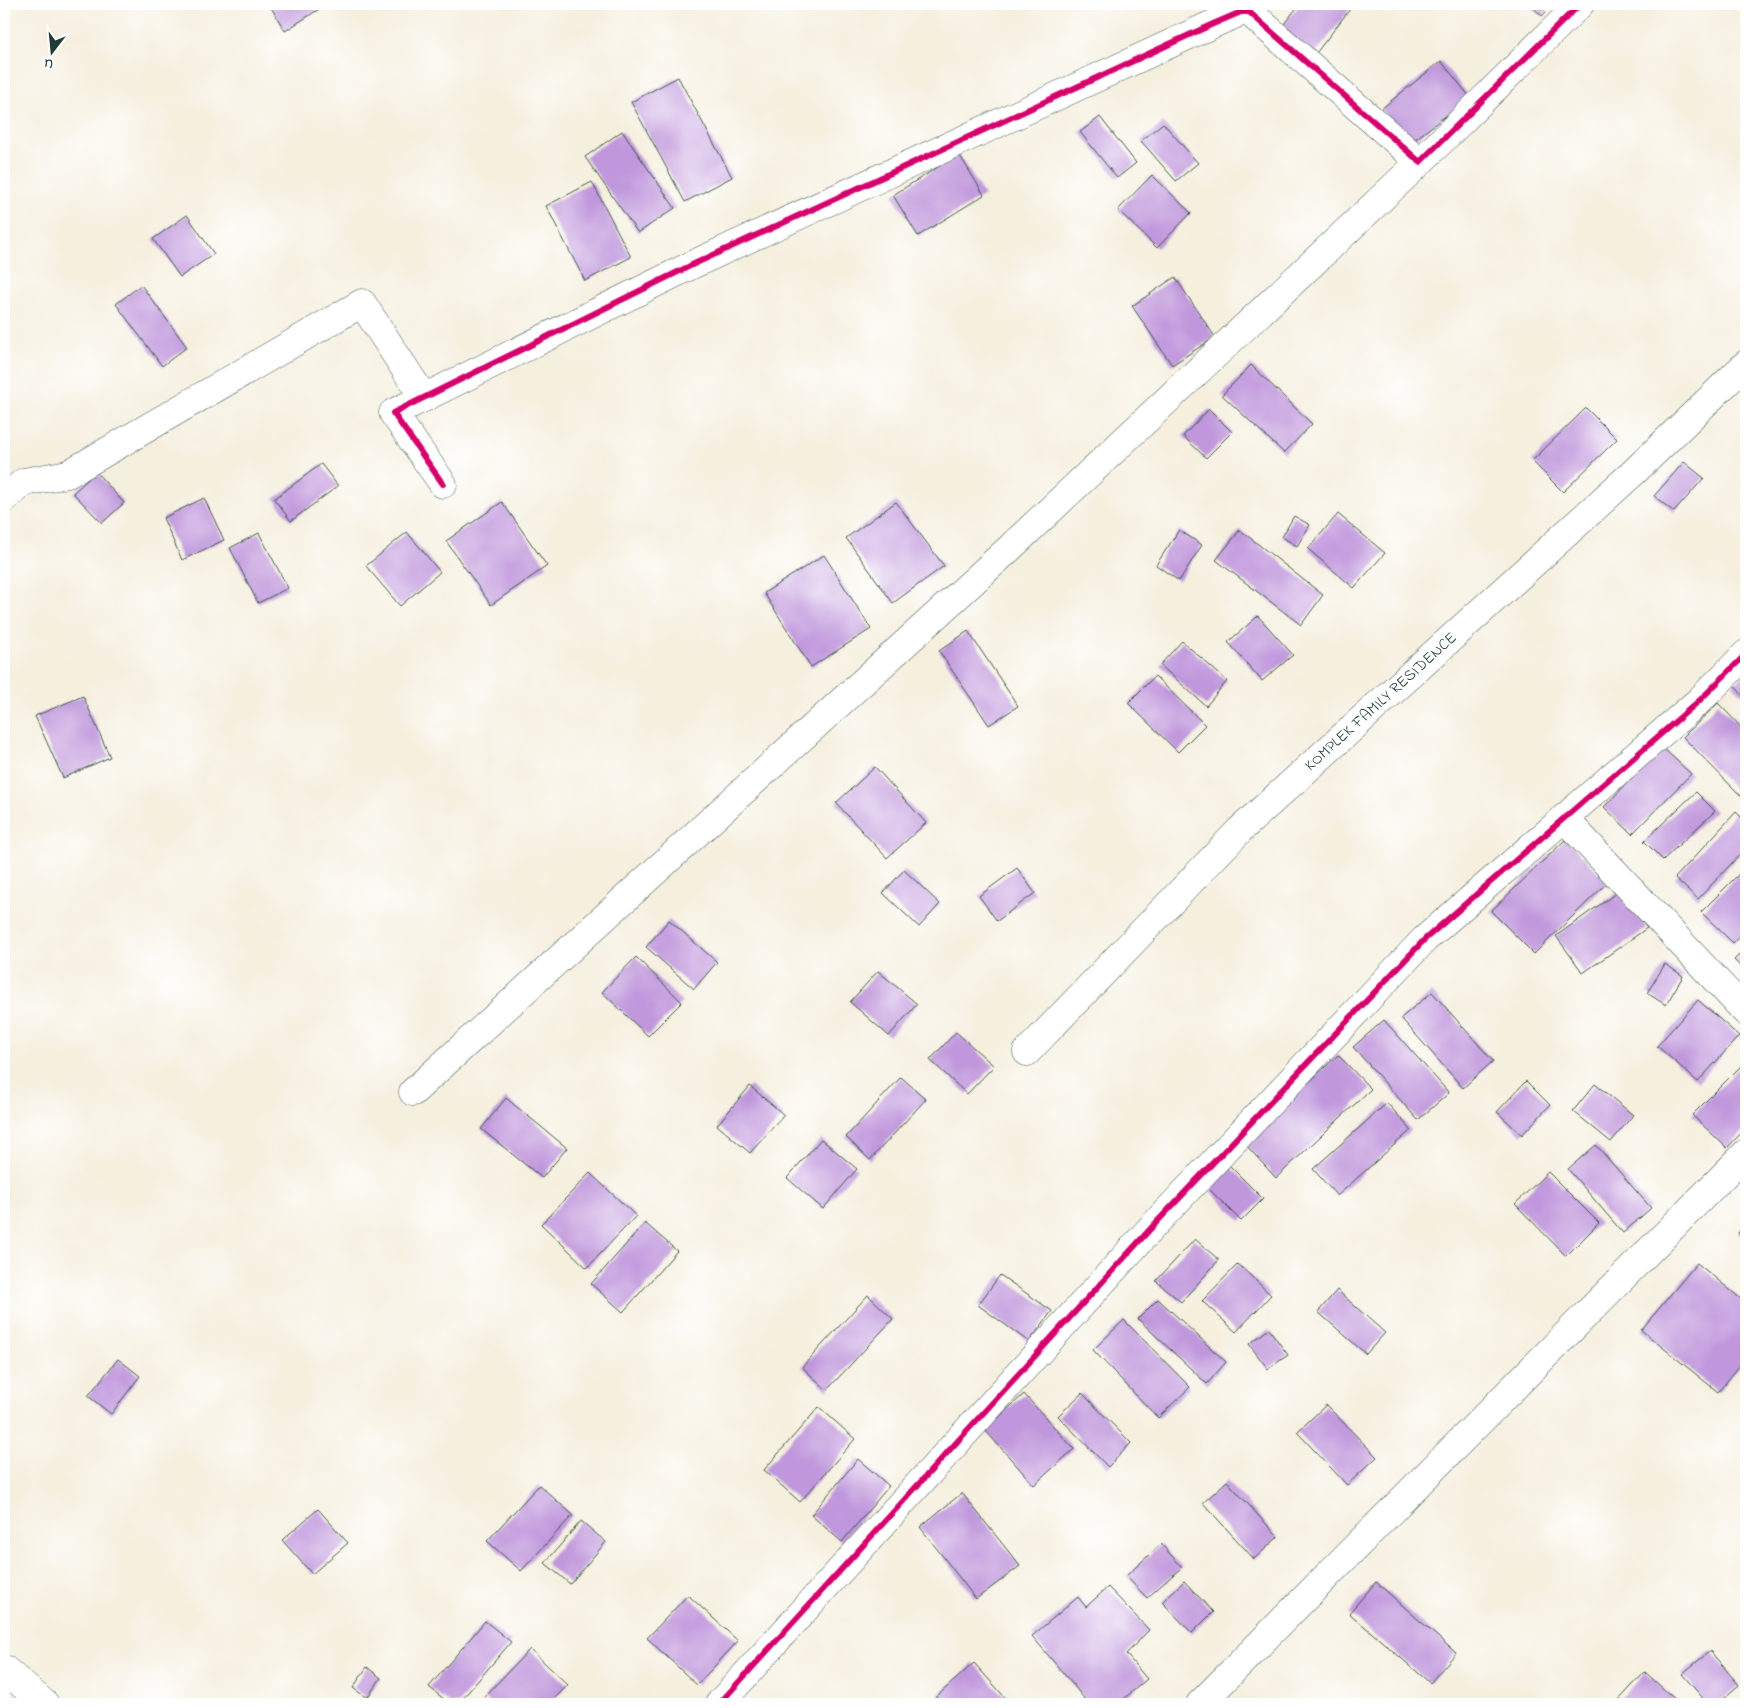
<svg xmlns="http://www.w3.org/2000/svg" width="1750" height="1708" font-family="'Indie Flower',sans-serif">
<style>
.building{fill:#c097dc}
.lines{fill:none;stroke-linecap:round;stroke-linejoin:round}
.street-casing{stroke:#3f584e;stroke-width:29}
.street{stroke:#fff;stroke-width:28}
.cycleway-casing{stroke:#fff;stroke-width:9}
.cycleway{stroke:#d6006c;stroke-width:6}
.labels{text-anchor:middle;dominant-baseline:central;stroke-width:4;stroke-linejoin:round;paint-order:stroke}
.street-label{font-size:16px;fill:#1f3d34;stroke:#fff}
</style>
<rect width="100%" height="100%" fill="#fff"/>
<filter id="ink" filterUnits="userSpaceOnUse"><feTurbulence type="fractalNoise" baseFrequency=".02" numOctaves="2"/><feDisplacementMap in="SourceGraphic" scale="10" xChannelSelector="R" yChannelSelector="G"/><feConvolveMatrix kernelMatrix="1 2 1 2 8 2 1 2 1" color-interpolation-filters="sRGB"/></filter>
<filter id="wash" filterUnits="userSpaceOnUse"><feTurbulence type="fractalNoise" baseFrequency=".0096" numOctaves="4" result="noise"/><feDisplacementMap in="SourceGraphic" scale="20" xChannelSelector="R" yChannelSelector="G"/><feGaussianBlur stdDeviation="1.12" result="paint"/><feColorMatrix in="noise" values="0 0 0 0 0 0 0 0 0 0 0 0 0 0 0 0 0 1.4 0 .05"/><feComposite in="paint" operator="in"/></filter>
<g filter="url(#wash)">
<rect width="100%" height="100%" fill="#f5efde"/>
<g id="blocks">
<g class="building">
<path d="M 269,4 L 323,4 L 324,6 L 285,31 Z"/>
<path d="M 1300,4 L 1354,4 L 1313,57 L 1279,30 Z"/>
<path d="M 1529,4 L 1554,4 L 1542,16 Z"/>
<path d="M 1441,61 L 1470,97 L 1409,144 L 1381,109 Z"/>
<path d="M 678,77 L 732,177 L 685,202 L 631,102 Z"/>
<path d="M 1100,117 L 1136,163 L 1117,178 L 1080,132 Z"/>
<path d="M 1163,123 L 1198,163 L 1176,181 L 1141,141 Z"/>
<path d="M 622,131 L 675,208 L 638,233 L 585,157 Z"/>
<path d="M 959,154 L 984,195 L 918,236 L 893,195 Z"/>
<path d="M 1152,175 L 1191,213 L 1157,248 L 1118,210 Z"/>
<path d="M 592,182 L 631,257 L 585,281 L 546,206 Z"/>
<path d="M 187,215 L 214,254 L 180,277 L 153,239 Z"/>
<path d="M 1175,277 L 1215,337 L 1172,365 L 1132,306 Z"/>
<path d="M 141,285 L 187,347 L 162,366 L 116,304 Z"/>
<path d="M 1251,365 L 1312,424 L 1284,453 L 1222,395 Z"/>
<path d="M 1586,408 L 1617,439 L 1563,492 L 1532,461 Z"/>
<path d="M 1209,409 L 1232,432 L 1206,458 L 1183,436 Z"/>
<path d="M 1684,462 L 1704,478 L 1674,512 L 1654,496 Z"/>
<path d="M 321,464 L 338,486 L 291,521 L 274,499 Z"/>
<path d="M 96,472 L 124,503 L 102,523 L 73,493 Z"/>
<path d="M 204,498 L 224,540 L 182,560 L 163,518 Z"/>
<path d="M 502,502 L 547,566 L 491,605 L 446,541 Z"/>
<path d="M 896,502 L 944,566 L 893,603 L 846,538 Z"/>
<path d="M 1338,514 L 1385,553 L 1354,588 L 1308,549 Z"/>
<path d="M 1294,516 L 1310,525 L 1297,546 L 1282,537 Z"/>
<path d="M 1179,530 L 1202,545 L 1179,581 L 1156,565 Z"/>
<path d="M 1240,530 L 1323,595 L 1301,625 L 1216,560 Z"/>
<path d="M 407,532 L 440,572 L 400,606 L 366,566 Z"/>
<path d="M 259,533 L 288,588 L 258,603 L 230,548 Z"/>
<path d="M 824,555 L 871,629 L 811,667 L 764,593 Z"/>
<path d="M 1258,616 L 1293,655 L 1262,681 L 1228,642 Z"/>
<path d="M 968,631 L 1018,706 L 989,725 L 939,651 Z"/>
<path d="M 1182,641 L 1227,681 L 1206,706 L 1160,665 Z"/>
<path d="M 1746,673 L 1746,699 L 1733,684 Z"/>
<path d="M 1155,676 L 1205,725 L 1178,752 L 1128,703 Z"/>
<path d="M 83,696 L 110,757 L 63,778 L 35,716 Z"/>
<path d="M 1718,703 L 1746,732 L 1746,795 L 1743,798 L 1683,737 Z"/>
<path d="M 1662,747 L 1691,774 L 1632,834 L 1604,807 Z"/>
<path d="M 875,767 L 926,823 L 887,858 L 836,803 Z"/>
<path d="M 1696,792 L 1715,811 L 1663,860 L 1644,841 Z"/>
<path d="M 1736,812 L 1746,822 L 1746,848 L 1698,899 L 1675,878 Z"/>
<path d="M 1566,839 L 1608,882 L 1534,954 L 1491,911 Z"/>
<path d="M 1746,867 L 1746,929 L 1733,943 L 1701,912 Z"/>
<path d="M 1017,868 L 1035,893 L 997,921 L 979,896 Z"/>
<path d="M 904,870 L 940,904 L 919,927 L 883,893 Z"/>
<path d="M 1619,891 L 1647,928 L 1583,973 L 1556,936 Z"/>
<path d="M 669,920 L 717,962 L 694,989 L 646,947 Z"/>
<path d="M 1746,948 L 1746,972 L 1734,960 Z"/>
<path d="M 636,957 L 682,1002 L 648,1036 L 602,992 Z"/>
<path d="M 1665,964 L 1683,976 L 1666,1005 L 1647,993 Z"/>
<path d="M 878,971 L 917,1004 L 889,1036 L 850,1002 Z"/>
<path d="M 1432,992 L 1493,1061 L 1463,1088 L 1401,1018 Z"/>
<path d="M 1698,1000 L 1739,1036 L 1698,1082 L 1657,1046 Z"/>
<path d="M 1384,1020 L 1449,1093 L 1418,1120 L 1353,1047 Z"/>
<path d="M 956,1032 L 994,1066 L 967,1094 L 930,1060 Z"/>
<path d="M 1338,1055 L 1371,1089 L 1276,1178 L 1244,1143 Z"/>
<path d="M 1746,1061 L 1746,1128 L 1727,1148 L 1692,1115 Z"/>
<path d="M 901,1077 L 926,1099 L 870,1160 L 846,1137 Z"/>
<path d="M 1526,1081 L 1550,1105 L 1522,1135 L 1497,1112 Z"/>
<path d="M 1595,1084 L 1633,1115 L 1611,1142 L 1573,1111 Z"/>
<path d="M 750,1086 L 784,1115 L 750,1153 L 717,1125 Z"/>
<path d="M 506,1098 L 567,1148 L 542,1178 L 481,1129 Z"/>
<path d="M 1387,1103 L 1411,1130 L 1337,1196 L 1313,1169 Z"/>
<path d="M 821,1139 L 857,1169 L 823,1209 L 787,1178 Z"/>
<path d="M 1596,1145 L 1651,1208 L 1623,1233 L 1568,1169 Z"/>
<path d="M 1229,1165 L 1263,1199 L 1241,1221 L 1207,1187 Z"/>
<path d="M 1548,1172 L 1599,1223 L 1566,1256 L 1515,1204 Z"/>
<path d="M 590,1173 L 636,1216 L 587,1268 L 541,1224 Z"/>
<path d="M 645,1223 L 677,1251 L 623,1312 L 591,1284 Z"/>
<path d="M 1746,1223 L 1746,1241 L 1738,1233 Z"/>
<path d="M 1195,1239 L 1219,1260 L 1181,1302 L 1156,1281 Z"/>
<path d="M 1697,1263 L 1746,1303 L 1746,1358 L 1718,1392 L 1641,1330 Z"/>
<path d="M 1238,1264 L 1271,1295 L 1236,1332 L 1202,1301 Z"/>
<path d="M 1000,1275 L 1052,1311 L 1029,1342 L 978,1305 Z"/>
<path d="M 1337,1290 L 1385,1333 L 1366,1354 L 1318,1312 Z"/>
<path d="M 868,1295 L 893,1319 L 827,1390 L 802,1367 Z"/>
<path d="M 1158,1299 L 1226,1362 L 1207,1384 L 1138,1319 Z"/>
<path d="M 1124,1320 L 1190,1387 L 1158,1418 L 1093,1350 Z"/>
<path d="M 1269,1329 L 1288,1355 L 1268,1369 L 1249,1344 Z"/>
<path d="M 118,1359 L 140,1376 L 111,1414 L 88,1396 Z"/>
<path d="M 1082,1393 L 1131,1443 L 1108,1467 L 1058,1416 Z"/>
<path d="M 1024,1394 L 1074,1449 L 1034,1485 L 985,1430 Z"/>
<path d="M 1326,1405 L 1377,1457 L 1347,1485 L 1297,1432 Z"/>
<path d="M 819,1407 L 855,1439 L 800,1502 L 764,1470 Z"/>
<path d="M 858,1459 L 889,1486 L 842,1542 L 811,1515 Z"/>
<path d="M 1227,1481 L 1278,1537 L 1254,1559 L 1203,1503 Z"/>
<path d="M 539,1485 L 573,1515 L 521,1571 L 487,1541 Z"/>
<path d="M 962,1493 L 1020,1566 L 976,1599 L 920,1527 Z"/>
<path d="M 318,1509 L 348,1543 L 312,1574 L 282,1540 Z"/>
<path d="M 581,1521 L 606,1542 L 570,1584 L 545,1563 Z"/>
<path d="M 1161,1544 L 1182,1567 L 1147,1598 L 1126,1576 Z"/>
<path d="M 1184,1581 L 1213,1612 L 1192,1633 L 1162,1602 Z"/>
<path d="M 1376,1582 L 1456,1653 L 1430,1683 L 1349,1613 Z"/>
<path d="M 1108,1587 L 1149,1630 L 1126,1654 L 1147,1679 L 1118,1704 L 1089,1704 L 1032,1636 L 1078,1597 L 1086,1607 Z"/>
<path d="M 688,1595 L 738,1641 L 697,1685 L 647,1638 Z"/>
<path d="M 485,1621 L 511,1642 L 458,1704 L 450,1704 L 429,1687 Z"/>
<path d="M 530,1649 L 568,1685 L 549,1704 L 491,1704 L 484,1697 Z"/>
<path d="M 1710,1651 L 1739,1685 L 1717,1704 L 1708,1704 L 1682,1674 Z"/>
<path d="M 974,1663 L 1011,1704 L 928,1704 Z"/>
<path d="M 367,1667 L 381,1678 L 367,1698 L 353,1688 Z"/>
<path d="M 1645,1672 L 1680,1704 L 1616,1703 Z"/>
</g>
</g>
</g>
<g filter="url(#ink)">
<use href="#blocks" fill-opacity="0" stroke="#3f584e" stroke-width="1"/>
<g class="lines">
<defs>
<g id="street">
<path d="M 443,484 L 393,413 L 694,264 L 1213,24 L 1241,12 L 1249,12 L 1420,162 L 1580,4"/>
<path d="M 4,499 L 24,482 L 68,474 L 362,303 L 424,398"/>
<path d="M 1564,818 L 1746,1012"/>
<path d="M 1027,1052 L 1240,830 L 1635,471 L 1746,364"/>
<path d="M 413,1092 L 1011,547 L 1420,162"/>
<path d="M 4,1669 L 45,1704"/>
<path d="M 719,1704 L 1153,1226 L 1425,939 L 1700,700 L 1746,654"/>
<path d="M 1200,1704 L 1746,1153"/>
</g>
</defs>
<use href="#street" class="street-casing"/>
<use href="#street" class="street"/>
<defs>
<g id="cycleway">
<path d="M 443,484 L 393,413 L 694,264 L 1213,24 L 1241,12 L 1249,12 L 1420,162 L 1580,4"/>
<path d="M 719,1704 L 1153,1226 L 1425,939 L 1700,700 L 1746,654"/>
</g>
</defs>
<use href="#cycleway" class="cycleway-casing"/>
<use href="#cycleway" class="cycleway"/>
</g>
</g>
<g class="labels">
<g class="street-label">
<text transform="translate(1381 702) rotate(-42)">KOMPLEK FAMILY RESIDENCE</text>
</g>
</g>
<rect width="1750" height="1708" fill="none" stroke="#fff" stroke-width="20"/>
<g transform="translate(52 52) rotate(196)" stroke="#ffffff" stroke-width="4" paint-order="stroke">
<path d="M0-4L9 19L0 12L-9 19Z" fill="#1f3d34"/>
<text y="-8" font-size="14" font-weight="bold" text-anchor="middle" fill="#1f3d34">U</text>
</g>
</svg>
